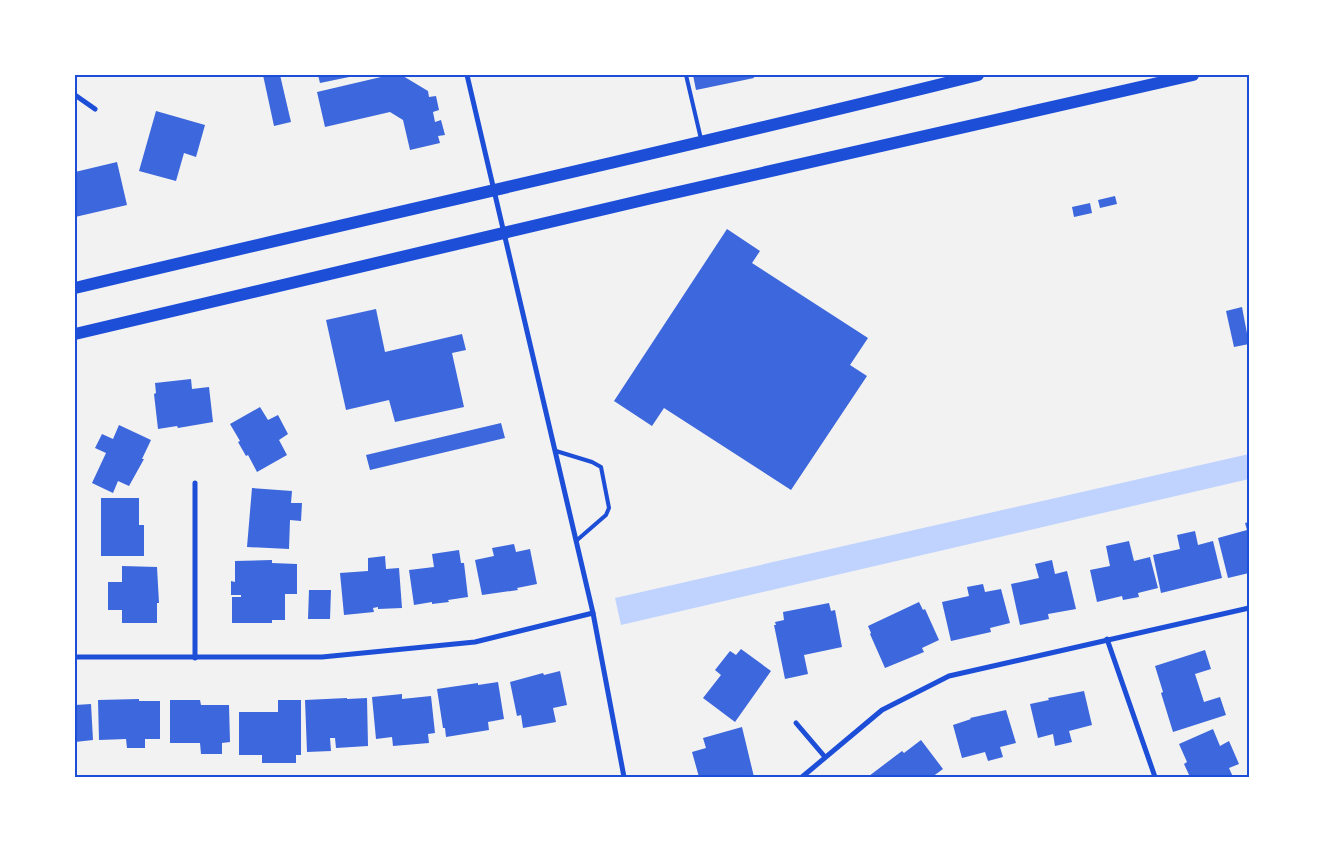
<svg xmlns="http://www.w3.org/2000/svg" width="1324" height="852" font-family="'Varela Round',sans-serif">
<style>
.water{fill:#bfd3fe}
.building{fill:#3d67dc}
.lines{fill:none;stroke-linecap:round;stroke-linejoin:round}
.service{stroke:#1d4ed8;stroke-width:4}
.minor{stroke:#1d4ed8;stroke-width:5}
.primary{stroke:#1d4ed8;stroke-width:12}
.neatline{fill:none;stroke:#1d4ed8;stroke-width:2}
</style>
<rect width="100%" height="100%" fill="#f2f2f2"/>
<path class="water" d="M 1249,454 L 1249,479 L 621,625 L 615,598 Z"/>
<g class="building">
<path d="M 263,75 L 280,75 L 291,122 L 274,126 Z"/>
<path d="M 318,75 L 354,75 L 354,76 L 320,83 Z"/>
<path d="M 381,75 L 397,75 L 397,77 L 403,76 L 428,91 L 429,97 L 436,96 L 439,110 L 433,112 L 435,122 L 441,120 L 445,135 L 438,136 L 440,143 L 410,150 L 403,120 L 390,112 L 325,127 L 317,92 L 381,77 Z"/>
<path d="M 693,75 L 753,75 L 754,78 L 696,90 Z"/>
<path d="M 156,111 L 205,125 L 196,157 L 184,153 L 176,181 L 139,171 Z"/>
<path d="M 117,162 L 127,205 L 75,217 L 75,172 Z"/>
<path d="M 1115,196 L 1117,204 L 1100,208 L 1098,200 Z"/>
<path d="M 1090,203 L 1092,213 L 1074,217 L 1072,207 Z"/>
<path d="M 727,229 L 760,251 L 752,263 L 868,338 L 850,365 L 867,376 L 791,490 L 664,408 L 652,426 L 614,401 Z"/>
<path d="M 1242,307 L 1249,344 L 1234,347 L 1226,311 Z"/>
<path d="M 376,309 L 385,352 L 462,334 L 466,350 L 452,353 L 464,407 L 395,422 L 389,400 L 346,410 L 326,320 Z"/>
<path d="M 191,379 L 192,389 L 209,387 L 213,422 L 178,428 L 177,426 L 158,429 L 154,394 L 156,393 L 155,383 Z"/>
<path d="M 260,407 L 268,420 L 278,415 L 288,434 L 279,440 L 287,455 L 257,472 L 248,455 L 246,456 L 238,442 L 240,441 L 230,424 Z"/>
<path d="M 501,423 L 505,438 L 370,470 L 366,455 Z"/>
<path d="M 119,425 L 151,440 L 142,459 L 144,459 L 129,486 L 118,481 L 113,493 L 92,483 L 106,453 L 95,448 L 102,434 L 113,439 Z"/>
<path d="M 252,488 L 292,491 L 291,503 L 302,503 L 301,521 L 290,520 L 289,549 L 247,547 Z"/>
<path d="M 101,498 L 139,498 L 139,525 L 144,525 L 144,556 L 101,556 Z"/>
<path d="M 1249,522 L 1249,573 L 1228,578 L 1218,538 L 1247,530 L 1245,523 Z"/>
<path d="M 1195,531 L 1198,545 L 1213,541 L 1222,578 L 1161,593 L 1153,555 L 1180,549 L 1177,535 Z"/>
<path d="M 1129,541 L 1134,561 L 1150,557 L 1158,588 L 1138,593 L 1139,597 L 1123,600 L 1122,596 L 1097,602 L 1090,570 L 1110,566 L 1106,546 Z"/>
<path d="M 514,544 L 516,552 L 530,549 L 537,584 L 517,588 L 518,590 L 482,595 L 475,560 L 494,556 L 492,548 Z"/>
<path d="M 459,550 L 461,563 L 464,563 L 468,597 L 448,600 L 449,602 L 432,604 L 432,602 L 414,605 L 409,570 L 434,567 L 432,554 Z"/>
<path d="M 385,556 L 386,569 L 399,568 L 402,608 L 378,609 L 378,607 L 373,608 L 374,612 L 344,615 L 340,573 L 368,571 L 368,558 Z"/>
<path d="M 272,560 L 272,563 L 297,564 L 297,594 L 285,594 L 285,620 L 272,620 L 272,623 L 232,623 L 232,597 L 241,597 L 241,595 L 231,595 L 231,581 L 235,582 L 235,561 Z"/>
<path d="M 1052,560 L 1055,574 L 1067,571 L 1076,609 L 1048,614 L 1049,619 L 1020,625 L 1011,584 L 1039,578 L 1035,564 Z"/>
<path d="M 122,566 L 157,567 L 159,603 L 157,603 L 157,623 L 122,623 L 122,610 L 108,610 L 108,582 L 122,582 Z"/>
<path d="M 983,584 L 985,592 L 1001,589 L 1010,623 L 990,628 L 991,632 L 951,641 L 942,602 L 969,596 L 967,587 Z"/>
<path d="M 309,590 L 331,590 L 330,619 L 308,619 Z"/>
<path d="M 919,602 L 923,610 L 925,609 L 939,640 L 922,648 L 924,652 L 885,668 L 870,634 L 871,633 L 868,626 Z"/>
<path d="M 829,603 L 831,611 L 835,610 L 842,647 L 804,655 L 808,674 L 785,679 L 774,625 L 776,625 L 775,622 L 784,620 L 783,612 Z"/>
<path d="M 741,649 L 771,671 L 735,722 L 703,698 L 721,675 L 715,670 L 730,651 L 736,655 Z"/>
<path d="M 1205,650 L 1211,669 L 1195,674 L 1204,702 L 1220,697 L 1226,715 L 1173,732 L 1161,693 L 1163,692 L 1155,666 Z"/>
<path d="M 560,671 L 567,705 L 553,708 L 556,722 L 523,728 L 521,715 L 517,716 L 510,682 L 543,673 L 544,675 Z"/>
<path d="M 498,682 L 504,719 L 488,722 L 489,730 L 446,737 L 445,728 L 443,728 L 437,689 L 478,683 L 478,685 Z"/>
<path d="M 1084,691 L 1092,725 L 1069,731 L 1072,742 L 1055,746 L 1053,734 L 1038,738 L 1030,704 L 1049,700 L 1048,698 Z"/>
<path d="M 402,694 L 402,699 L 431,696 L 435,733 L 428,734 L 429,743 L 393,746 L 392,737 L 376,739 L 372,697 Z"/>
<path d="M 347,698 L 347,699 L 367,698 L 368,746 L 336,748 L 335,738 L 330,738 L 331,751 L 307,752 L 305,700 Z"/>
<path d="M 139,699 L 139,701 L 160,701 L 160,739 L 145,739 L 145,748 L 127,748 L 126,739 L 99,740 L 98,700 Z"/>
<path d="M 170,700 L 200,700 L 201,705 L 229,705 L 230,742 L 222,743 L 222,754 L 201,754 L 200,743 L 170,743 Z"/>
<path d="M 278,700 L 301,700 L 301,755 L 296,755 L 296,763 L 262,763 L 262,755 L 239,755 L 239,712 L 278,712 Z"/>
<path d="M 91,704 L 93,740 L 75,742 L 75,705 Z"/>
<path d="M 1006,710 L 1016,743 L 1000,747 L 1003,757 L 988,761 L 985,752 L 962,758 L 953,725 L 971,719 L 970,718 Z"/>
<path d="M 742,727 L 754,777 L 699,777 L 692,752 L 706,748 L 703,738 Z"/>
<path d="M 1213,729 L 1220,746 L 1229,741 L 1239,764 L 1229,768 L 1233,777 L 1190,777 L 1184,764 L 1187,762 L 1179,744 Z"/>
<path d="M 921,740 L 943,769 L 932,777 L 869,776 L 902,751 L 904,753 Z"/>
</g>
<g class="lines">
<g class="service">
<path d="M 686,75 L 701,139"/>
<path d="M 556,451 L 592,462 L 601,467 L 609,508 L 606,515 L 576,541"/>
</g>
<g class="minor">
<path d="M 467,75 L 593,613 L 624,777"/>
<path d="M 75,95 L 95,109"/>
<path d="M 1107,639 L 1155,777"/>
<path d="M 75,657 L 322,657 L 475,642 L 593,613"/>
<path d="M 195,658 L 195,483"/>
<path d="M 796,723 L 825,757"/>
<path d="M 802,777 L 882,710 L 949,676 L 1249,608"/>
</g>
<g class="primary">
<path d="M 75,288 C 376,216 678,150 978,75"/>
<path d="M 75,334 L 652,198 L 1193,75"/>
</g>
</g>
<rect width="1324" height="852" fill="none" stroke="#ffffff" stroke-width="152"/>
<rect x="76" y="76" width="1172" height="700" class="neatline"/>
</svg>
